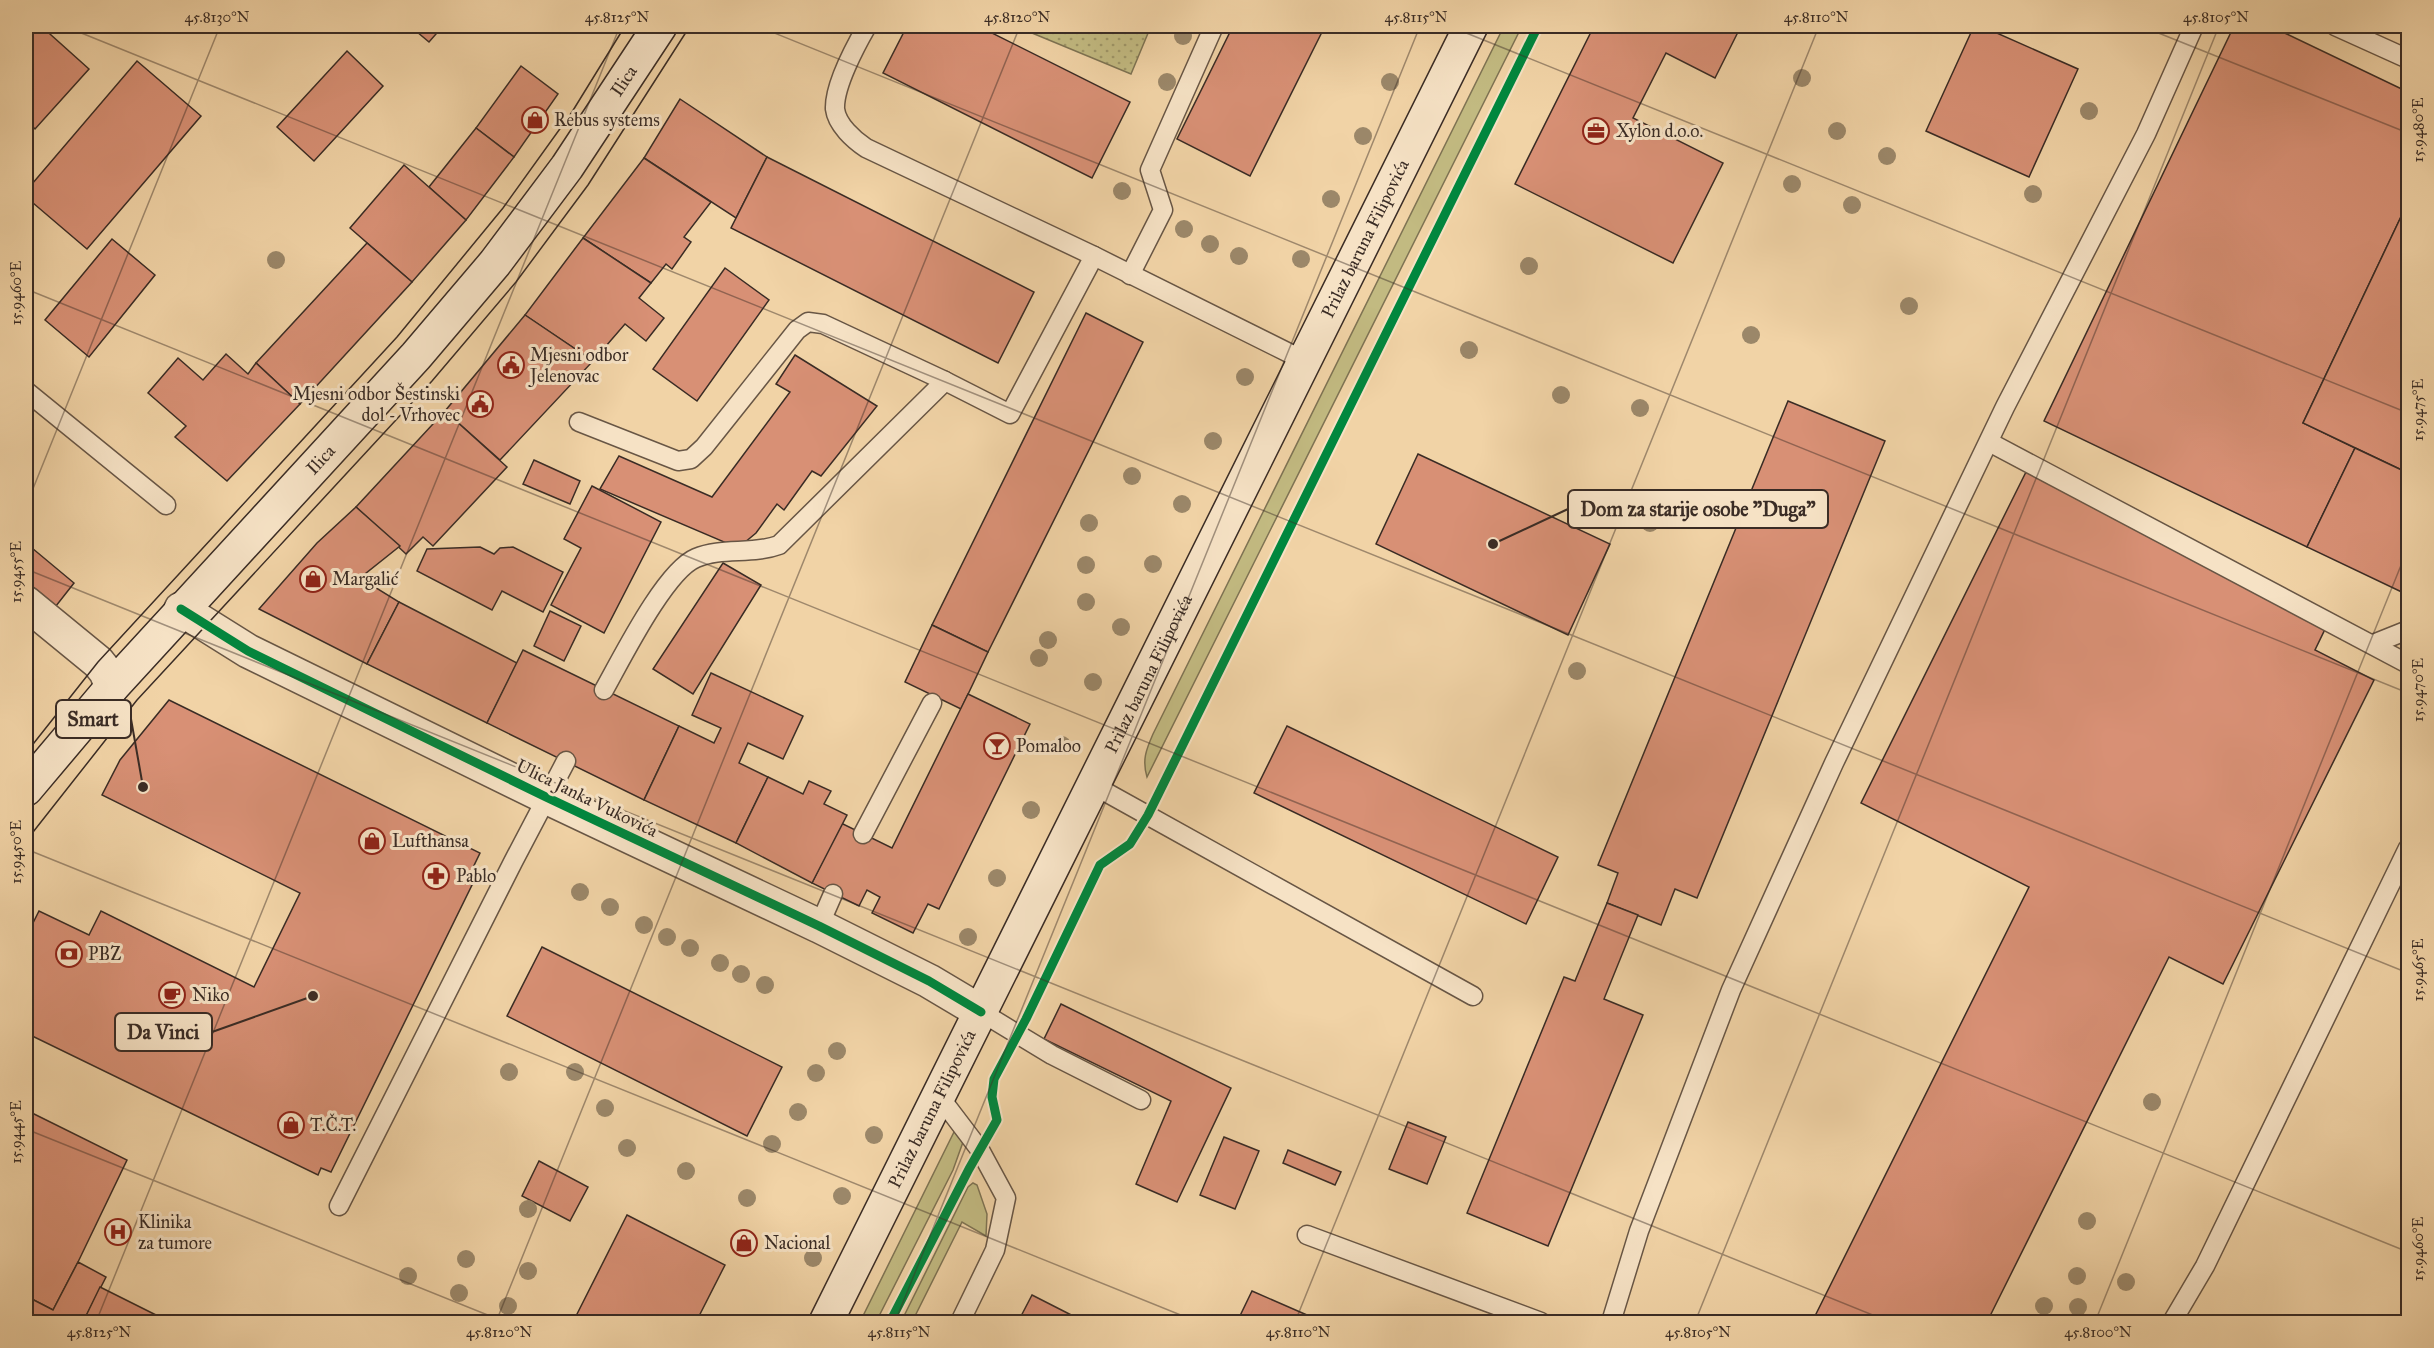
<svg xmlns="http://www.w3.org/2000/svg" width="2434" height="1348" font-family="'IM FELL Great Primer',serif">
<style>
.grass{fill:#c2ba81;stroke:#7e7353;stroke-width:1.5}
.park{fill:url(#park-dots);stroke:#7e7353;stroke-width:1.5}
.building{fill:#d89075;stroke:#3a2c25;stroke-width:1.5}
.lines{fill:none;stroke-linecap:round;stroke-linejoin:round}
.service-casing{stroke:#685645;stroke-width:21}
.minor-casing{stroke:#685645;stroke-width:36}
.secondary-casing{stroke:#3a2c25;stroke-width:36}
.service{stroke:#f6e2c5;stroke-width:18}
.minor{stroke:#f6e2c5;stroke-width:33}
.secondary{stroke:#f6e2c5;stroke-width:33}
.tram{stroke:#3a2c25;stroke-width:1.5}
.cycleway-casing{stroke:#f6e2c5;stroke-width:13}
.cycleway{stroke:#00873e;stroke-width:9}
.tree{fill:#9b8769}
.ticks{fill:none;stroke:#3a2c25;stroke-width:1.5;stroke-opacity:0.45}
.labels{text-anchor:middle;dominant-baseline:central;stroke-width:6;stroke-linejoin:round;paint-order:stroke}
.street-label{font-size:18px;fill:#3a2c25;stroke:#f6e2c5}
.poi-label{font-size:18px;fill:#3a2c25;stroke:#f6e2c5;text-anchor:start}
.leader{fill:none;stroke:#3a2c25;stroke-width:2}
.callout-dot{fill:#3a2c25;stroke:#f6e2c5;stroke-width:2}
.callout{fill:#f6e2c5;stroke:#3a2c25;stroke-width:2}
.callout-label{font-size:20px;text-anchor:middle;font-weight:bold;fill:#3a2c25}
.neatline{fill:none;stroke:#3a2c25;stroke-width:2}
.ticks-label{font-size:15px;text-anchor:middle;fill:#3a2c25}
</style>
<defs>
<pattern id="park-dots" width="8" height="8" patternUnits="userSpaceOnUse" patternTransform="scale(1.5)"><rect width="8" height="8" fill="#c2ba81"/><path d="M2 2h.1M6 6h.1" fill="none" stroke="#9f9769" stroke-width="1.8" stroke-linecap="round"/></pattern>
</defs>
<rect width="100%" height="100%" fill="#f1d3a6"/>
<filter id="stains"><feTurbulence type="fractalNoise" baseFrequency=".00333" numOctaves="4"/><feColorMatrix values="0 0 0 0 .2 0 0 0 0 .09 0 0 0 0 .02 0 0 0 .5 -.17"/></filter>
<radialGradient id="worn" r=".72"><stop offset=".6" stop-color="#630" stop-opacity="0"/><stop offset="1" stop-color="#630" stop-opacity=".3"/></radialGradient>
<g class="grass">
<path d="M 1504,26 L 1522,26 L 1147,777 C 1142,760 1146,750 1153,734 Z"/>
<path d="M 955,1130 L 963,1142 L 953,1170 L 876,1322 L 860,1322 Z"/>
<path d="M 973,1183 L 977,1185 L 987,1214 L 986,1236 L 962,1222 L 912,1322 L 901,1322 L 968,1187 Z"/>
</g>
<path class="park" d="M 1015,26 L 1151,26 L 1131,74 Z"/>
<g class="building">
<path d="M 34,26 L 41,26 L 89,69 L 35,129 L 26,120 L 26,35 Z"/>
<path d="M 410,26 L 443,26 L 429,42 Z"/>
<path d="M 907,26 L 978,26 L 1130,102 L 1092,178 L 883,73 Z"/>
<path d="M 1233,26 L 1325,26 L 1250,176 L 1177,139 Z"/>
<path d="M 1594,26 L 1741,26 L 1715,78 L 1666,53 L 1633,118 L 1723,163 L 1673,263 L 1515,184 Z"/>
<path d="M 1974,26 L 1981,26 L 2078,69 L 2029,177 L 1926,131 Z"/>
<path d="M 2234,26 L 2270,26 L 2408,92 L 2408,202 L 2303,423 L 2355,448 L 2307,547 L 2044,421 Z"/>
<path d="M 347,51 L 383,86 L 314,161 L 277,127 Z"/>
<path d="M 137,61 L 201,116 L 87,249 L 26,197 L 26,191 Z"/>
<path d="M 521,66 L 558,94 L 514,157 L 476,128 Z"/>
<path d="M 680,99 L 767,157 L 736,218 L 644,158 Z"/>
<path d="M 476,128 L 514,157 L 466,220 L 429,187 Z"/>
<path d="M 767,157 L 1034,292 L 998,363 L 731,228 Z"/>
<path d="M 644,158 L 711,202 L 684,237 L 691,242 L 672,269 L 666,264 L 651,283 L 583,238 Z"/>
<path d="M 404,165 L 466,220 L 412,282 L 350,228 Z"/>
<path d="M 2408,202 L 2408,473 L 2303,423 Z"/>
<path d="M 583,238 L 651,283 L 639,298 L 664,318 L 646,341 L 625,324 L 593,361 L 525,315 Z"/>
<path d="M 112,239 L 155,275 L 89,357 L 45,320 Z"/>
<path d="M 367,243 L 412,282 L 300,404 L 256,363 Z"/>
<path d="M 725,268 L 769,300 L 697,401 L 653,369 Z"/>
<path d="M 1086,313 L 1143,342 L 988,652 L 932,625 Z"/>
<path d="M 525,315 L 593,361 L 500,460 L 445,411 Z"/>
<path d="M 226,354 L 248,374 L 256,363 L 300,404 L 227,481 L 175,437 L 186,426 L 148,393 L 178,358 L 203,380 Z"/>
<path d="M 795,355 L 877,406 L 821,476 L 812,471 L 784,510 L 777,504 L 756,533 L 738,548 L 600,489 L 619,456 L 712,497 L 790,392 L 776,384 Z"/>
<path d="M 1788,401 L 1885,441 L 1697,898 L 1675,889 L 1661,925 L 1607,903 L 1618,873 L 1598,865 Z"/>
<path d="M 445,411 L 507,467 L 433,546 L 423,537 L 406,554 L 356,507 Z"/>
<path d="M 2355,448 L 2408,473 L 2408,595 L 2307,547 Z"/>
<path d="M 1418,454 L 1610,544 L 1568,635 L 1376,544 Z"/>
<path d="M 534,460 L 580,481 L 570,504 L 523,484 Z"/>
<path d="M 2026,472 L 2328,623 L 2315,650 L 2374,680 L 2223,984 L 2169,957 L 1987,1322 L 1812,1322 L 2029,887 L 1861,803 Z"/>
<path d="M 592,486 L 661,522 L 604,633 L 551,605 L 581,548 L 564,539 Z"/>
<path d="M 356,507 L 400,546 L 360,578 L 399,602 L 367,664 L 259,609 L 317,543 Z"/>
<path d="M 26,543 L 74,583 L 56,606 L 26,581 Z"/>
<path d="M 480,547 L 494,554 L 500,548 L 513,547 L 563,572 L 543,612 L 502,591 L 492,610 L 417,571 L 427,549 Z"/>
<path d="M 723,563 L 761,585 L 693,694 L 653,669 Z"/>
<path d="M 399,602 L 517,663 L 487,723 L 367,664 Z"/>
<path d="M 550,611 L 581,626 L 564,661 L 534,646 Z"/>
<path d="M 932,625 L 988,652 L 961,709 L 905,682 Z"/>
<path d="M 523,650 L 679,726 L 644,800 L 487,723 Z"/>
<path d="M 711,673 L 803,716 L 783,759 L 748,743 L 739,763 L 768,777 L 736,843 L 644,800 L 679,726 L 714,743 L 721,728 L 692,715 Z"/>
<path d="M 968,694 L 1030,724 L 939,909 L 928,904 L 913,933 L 872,913 L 880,897 L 867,890 L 859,906 L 812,883 L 841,823 L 892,848 Z"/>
<path d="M 169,700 L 480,853 L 466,882 L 472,885 L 331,1172 L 321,1168 L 318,1175 L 26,1033 L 26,937 L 39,911 L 89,935 L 101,911 L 254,987 L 300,893 L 102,795 L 120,760 Z"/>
<path d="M 1287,726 L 1558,857 L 1526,924 L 1254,793 Z"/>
<path d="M 768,777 L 803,794 L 809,781 L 831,791 L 824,804 L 847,815 L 812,883 L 736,843 Z"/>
<path d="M 1607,903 L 1638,915 L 1604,999 L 1643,1015 L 1548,1246 L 1467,1213 L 1564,977 L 1575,981 Z"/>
<path d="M 542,947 L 782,1067 L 747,1136 L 507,1016 Z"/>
<path d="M 1061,1004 L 1231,1088 L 1177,1202 L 1136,1184 L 1171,1101 L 1044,1039 Z"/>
<path d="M 26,1110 L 127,1160 L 78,1262 L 53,1310 L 26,1296 Z"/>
<path d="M 1408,1122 L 1446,1137 L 1427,1184 L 1389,1169 Z"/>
<path d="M 1224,1137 L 1259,1151 L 1235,1209 L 1200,1195 Z"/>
<path d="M 1288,1150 L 1341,1172 L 1335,1185 L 1283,1163 Z"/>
<path d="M 539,1161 L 588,1187 L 570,1221 L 522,1196 Z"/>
<path d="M 627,1215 L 725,1265 L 696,1322 L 573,1322 Z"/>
<path d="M 78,1262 L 106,1277 L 83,1322 L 26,1322 L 26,1296 L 53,1310 Z"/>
<path d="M 100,1287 L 170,1322 L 83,1322 Z"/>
<path d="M 1252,1291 L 1323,1322 L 1237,1322 Z"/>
<path d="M 1032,1295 L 1085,1322 L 1018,1322 Z"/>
</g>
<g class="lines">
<defs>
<g id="service">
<path d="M 867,26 C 856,45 834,86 835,109 C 837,125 854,140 866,148 L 1094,256 L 1305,361"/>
<path d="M 2335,26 L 2408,59"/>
<path d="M 1130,275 L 1163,210 L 1150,170 L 1214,26"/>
<path d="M 26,391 L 166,505"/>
<path d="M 579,422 L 678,461 L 691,459 L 704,447 L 797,330 L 808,322 L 823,324 L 945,381"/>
<path d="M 1989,442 L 2408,664"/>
<path d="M 2373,644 L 2408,630"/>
<path d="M 604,690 C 622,658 665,571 696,558 C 722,547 752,555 779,545 L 945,381 L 1010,414 L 1094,256"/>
<path d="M 1093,785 L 1473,996"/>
<path d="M 863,834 L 932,703"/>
<path d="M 819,926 L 833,894"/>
<path d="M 981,1012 L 1052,1055 L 1141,1100"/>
<path d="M 939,1096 L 980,1150 L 1006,1198 L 995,1250 L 960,1322"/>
<path d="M 339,1206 L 513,862 L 566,761"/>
<path d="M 1307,1235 L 1541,1322"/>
<path d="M 1611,1322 L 1639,1231 L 1731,990 L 1834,763 L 2005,407 L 2146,134 L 2194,26"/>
<path d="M 2172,1322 L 2205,1266 L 2408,848"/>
</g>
<g id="minor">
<path d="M 26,603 L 98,662 L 106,672 L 112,687"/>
<path d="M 181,609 L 248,651 L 546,797 L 819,926 L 929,981 L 981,1012"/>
</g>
<g id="secondary">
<path id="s1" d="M 26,789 L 112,687 L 416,356 L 495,263 L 567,167 L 660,26"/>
<path id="s2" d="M 826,1322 L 1471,26"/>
</g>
</defs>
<use href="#service" class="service-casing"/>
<use href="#minor" class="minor-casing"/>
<use href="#secondary" class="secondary-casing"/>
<use href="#service" class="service"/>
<use href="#minor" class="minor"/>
<use href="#secondary" class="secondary"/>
<g class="tram">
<path d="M 26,753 L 98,662 L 397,337 L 503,208 L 572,112 L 625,26"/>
<path d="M 26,841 L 137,700 L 432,381 L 516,282 L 588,185 L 690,26"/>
</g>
<defs>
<g id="cycleway">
<path d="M 181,609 L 248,651 L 546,797 L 819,926 L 929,981 L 981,1012"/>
<path d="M 890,1322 L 969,1169 L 997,1120 L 992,1097 L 994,1079 L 1026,1019 L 1100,865 L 1130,844 L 1148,815 L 1538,26"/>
</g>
</defs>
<use href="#cycleway" class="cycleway-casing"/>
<use href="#cycleway" class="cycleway"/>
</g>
<g class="tree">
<circle cx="1183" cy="36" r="9"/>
<circle cx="1802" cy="78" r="9"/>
<circle cx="1167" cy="82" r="9"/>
<circle cx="1390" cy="82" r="9"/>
<circle cx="2089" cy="111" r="9"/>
<circle cx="1837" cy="131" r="9"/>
<circle cx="1363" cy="136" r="9"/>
<circle cx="1887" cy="156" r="9"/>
<circle cx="1792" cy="184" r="9"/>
<circle cx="1122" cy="191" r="9"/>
<circle cx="2033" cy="194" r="9"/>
<circle cx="1331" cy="199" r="9"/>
<circle cx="1852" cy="205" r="9"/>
<circle cx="1184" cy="229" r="9"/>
<circle cx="1210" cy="244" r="9"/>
<circle cx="1239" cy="256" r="9"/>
<circle cx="1301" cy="259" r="9"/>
<circle cx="276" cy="260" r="9"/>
<circle cx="1529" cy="266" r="9"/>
<circle cx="1909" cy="306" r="9"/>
<circle cx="1751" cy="335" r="9"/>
<circle cx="1469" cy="350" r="9"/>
<circle cx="1245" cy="377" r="9"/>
<circle cx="1561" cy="395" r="9"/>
<circle cx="1640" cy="408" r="9"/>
<circle cx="1213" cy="441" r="9"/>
<circle cx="1132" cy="476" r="9"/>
<circle cx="1182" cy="504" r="9"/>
<circle cx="1089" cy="523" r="9"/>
<circle cx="1650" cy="523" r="9"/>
<circle cx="1153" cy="564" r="9"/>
<circle cx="1086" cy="565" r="9"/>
<circle cx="1086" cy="602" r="9"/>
<circle cx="1121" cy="627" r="9"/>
<circle cx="1048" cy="640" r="9"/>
<circle cx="1039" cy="658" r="9"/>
<circle cx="1577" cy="671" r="9"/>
<circle cx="1093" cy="682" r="9"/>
<circle cx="1062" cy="745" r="9"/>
<circle cx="1031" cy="810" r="9"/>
<circle cx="997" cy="878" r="9"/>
<circle cx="580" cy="892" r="9"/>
<circle cx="610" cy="907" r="9"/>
<circle cx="644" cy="925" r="9"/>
<circle cx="667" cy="937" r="9"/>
<circle cx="968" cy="937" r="9"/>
<circle cx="690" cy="948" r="9"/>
<circle cx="720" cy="963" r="9"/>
<circle cx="741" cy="974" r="9"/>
<circle cx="765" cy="985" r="9"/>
<circle cx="837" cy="1051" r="9"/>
<circle cx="509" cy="1072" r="9"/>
<circle cx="575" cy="1072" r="9"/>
<circle cx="816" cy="1073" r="9"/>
<circle cx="2152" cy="1102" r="9"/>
<circle cx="605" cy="1108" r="9"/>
<circle cx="798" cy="1112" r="9"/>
<circle cx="874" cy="1135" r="9"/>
<circle cx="772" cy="1144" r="9"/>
<circle cx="627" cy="1148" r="9"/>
<circle cx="686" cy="1171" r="9"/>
<circle cx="842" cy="1196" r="9"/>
<circle cx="747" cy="1198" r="9"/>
<circle cx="528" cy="1209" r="9"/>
<circle cx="2087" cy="1221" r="9"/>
<circle cx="813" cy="1258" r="9"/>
<circle cx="466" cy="1259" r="9"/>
<circle cx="528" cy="1271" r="9"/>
<circle cx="408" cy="1276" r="9"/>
<circle cx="2077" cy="1276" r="9"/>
<circle cx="2126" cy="1282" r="9"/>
<circle cx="459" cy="1293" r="9"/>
<circle cx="508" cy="1306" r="9"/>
<circle cx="2044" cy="1306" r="9"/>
<circle cx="2078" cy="1307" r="9"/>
</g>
<path class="ticks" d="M 64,26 L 2408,973M 757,26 L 2408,693M 1449,26 L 2408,413M 2141,26 L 2408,133M 26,289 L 2408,1252M 26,506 L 220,26M 26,569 L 1890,1322M 26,849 L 1198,1322M 26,1129 L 505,1322M 96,1322 L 620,26M 496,1322 L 1020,26M 895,1322 L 1420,26M 1295,1322 L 1819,26M 1695,1322 L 2219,26M 2095,1322 L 2408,548"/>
<defs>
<symbol id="shop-ring" viewBox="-11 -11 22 22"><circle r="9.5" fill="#f6e2c5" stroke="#8f2418" stroke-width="1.5"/><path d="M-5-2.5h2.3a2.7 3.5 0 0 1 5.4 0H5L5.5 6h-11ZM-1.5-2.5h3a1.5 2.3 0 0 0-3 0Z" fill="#8f2418"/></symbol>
<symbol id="office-ring" viewBox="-11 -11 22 22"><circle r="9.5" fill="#f6e2c5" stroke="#8f2418" stroke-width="1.5"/><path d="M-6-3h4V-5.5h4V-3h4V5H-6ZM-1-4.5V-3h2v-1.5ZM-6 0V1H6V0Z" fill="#8f2418"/></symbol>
<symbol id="civic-ring" viewBox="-11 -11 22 22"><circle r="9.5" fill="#f6e2c5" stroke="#8f2418" stroke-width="1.5"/><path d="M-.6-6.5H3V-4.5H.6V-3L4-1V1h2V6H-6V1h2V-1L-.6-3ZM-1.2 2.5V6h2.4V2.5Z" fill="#8f2418"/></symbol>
<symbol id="bar-ring" viewBox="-11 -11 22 22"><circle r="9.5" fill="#f6e2c5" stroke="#8f2418" stroke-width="1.5"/><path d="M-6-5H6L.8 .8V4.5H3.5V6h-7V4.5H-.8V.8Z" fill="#8f2418"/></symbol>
<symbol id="pharmacy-ring" viewBox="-11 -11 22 22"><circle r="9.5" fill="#f6e2c5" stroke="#8f2418" stroke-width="1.5"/><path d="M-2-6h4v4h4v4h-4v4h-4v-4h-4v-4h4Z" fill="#8f2418"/></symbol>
<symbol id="bank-ring" viewBox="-11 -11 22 22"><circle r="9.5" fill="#f6e2c5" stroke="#8f2418" stroke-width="1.5"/><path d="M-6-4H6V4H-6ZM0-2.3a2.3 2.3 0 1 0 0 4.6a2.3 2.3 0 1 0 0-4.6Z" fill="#8f2418"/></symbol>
<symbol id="cafe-ring" viewBox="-11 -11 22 22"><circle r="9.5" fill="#f6e2c5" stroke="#8f2418" stroke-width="1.5"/><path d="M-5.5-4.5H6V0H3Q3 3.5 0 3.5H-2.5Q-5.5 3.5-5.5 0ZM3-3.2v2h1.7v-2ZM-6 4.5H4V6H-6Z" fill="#8f2418"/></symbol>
<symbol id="hospital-ring" viewBox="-11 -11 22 22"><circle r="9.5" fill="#f6e2c5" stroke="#8f2418" stroke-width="1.5"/><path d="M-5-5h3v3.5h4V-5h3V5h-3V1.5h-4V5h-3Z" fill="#8f2418"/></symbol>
</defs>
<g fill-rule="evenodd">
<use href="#shop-ring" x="520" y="105" width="30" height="30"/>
<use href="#office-ring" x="1581" y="116" width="30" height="30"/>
<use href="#civic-ring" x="496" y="350" width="30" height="30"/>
<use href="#civic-ring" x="465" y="389" width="30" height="30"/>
<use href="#shop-ring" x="298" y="564" width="30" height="30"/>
<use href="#bar-ring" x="982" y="731" width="30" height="30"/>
<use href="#shop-ring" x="357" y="826" width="30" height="30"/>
<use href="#pharmacy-ring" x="421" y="861" width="30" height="30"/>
<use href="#bank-ring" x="54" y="939" width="30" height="30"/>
<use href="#cafe-ring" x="157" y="980" width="30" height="30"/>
<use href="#shop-ring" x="276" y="1110" width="30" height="30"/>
<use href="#hospital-ring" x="103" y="1217" width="30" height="30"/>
<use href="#shop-ring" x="729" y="1228" width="30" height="30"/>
</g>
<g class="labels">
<g class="street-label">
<text stroke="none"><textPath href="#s1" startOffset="928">Ilica</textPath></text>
<text stroke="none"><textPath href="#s2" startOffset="1210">Prilaz baruna Filipovića</textPath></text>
<text stroke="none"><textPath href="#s1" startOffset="442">Ilica</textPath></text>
<text stroke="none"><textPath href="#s2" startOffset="724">Prilaz baruna Filipovića</textPath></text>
<text transform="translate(587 798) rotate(26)">Ulica Janka Vukovića</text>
<text stroke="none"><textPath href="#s2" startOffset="238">Prilaz baruna Filipovića</textPath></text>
</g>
<g class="poi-label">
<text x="554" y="120">Rebus systems</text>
<text x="1616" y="131">Xylon d.o.o.</text>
<text x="530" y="355">Mjesni odbor<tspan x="530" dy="21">Jelenovac</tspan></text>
<text x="460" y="394" text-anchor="end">Mjesni odbor Šestinski<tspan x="460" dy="21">dol - Vrhovec</tspan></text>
<text x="332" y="579">Margalić</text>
<text x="1016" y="746">Pomaloo</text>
<text x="392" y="841">Lufthansa</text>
<text x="456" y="876">Pablo</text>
<text x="88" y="954">PBZ</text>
<text x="192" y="995">Niko</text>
<text x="310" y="1125">T.Č.T.</text>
<text x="138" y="1222">Klinika<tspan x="138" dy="21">za tumore</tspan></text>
<text x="764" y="1243">Nacional</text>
</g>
</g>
<path class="leader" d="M1493 544L1568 509M143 787L131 719M313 996L212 1032"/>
<g class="callout-dot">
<circle cx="1493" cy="544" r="6"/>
<circle cx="143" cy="787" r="6"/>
<circle cx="313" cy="996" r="6"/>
</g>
<g class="callout">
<rect x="1568" y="490" width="260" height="38" rx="6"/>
<rect x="56" y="700" width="75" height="38" rx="6"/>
<rect x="115" y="1013" width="97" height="38" rx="6"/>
</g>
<g class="callout-label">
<text x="1698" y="516">Dom za starije osobe "Duga"</text>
<text x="93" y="726">Smart</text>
<text x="163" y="1039">Da Vinci</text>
</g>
<rect width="2434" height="1348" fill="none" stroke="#f1d3a6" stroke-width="66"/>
<rect x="33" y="33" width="2368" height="1282" class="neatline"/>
<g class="ticks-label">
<text x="217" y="22">45.8130°N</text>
<text x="617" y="22">45.8125°N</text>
<text x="1017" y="22">45.8120°N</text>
<text x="1416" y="22">45.8115°N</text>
<text x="1816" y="22">45.8110°N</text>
<text x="2216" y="22">45.8105°N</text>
<text transform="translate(2418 130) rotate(-90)" y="5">15.9480°E</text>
<text transform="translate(16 293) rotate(-90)" y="5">15.9460°E</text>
<text transform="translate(2418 410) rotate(-90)" y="5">15.9475°E</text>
<text transform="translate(16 572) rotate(-90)" y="5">15.9455°E</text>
<text transform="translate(2418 690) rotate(-90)" y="5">15.9470°E</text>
<text transform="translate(16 852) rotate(-90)" y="5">15.9450°E</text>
<text transform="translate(2418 970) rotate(-90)" y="5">15.9465°E</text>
<text transform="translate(16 1132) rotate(-90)" y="5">15.9445°E</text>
<text transform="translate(2418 1249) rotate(-90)" y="5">15.9460°E</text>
<text x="99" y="1337">45.8125°N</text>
<text x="499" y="1337">45.8120°N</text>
<text x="899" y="1337">45.8115°N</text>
<text x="1298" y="1337">45.8110°N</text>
<text x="1698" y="1337">45.8105°N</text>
<text x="2098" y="1337">45.8100°N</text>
</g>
<rect width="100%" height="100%" filter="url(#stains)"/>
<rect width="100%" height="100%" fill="url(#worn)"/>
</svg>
